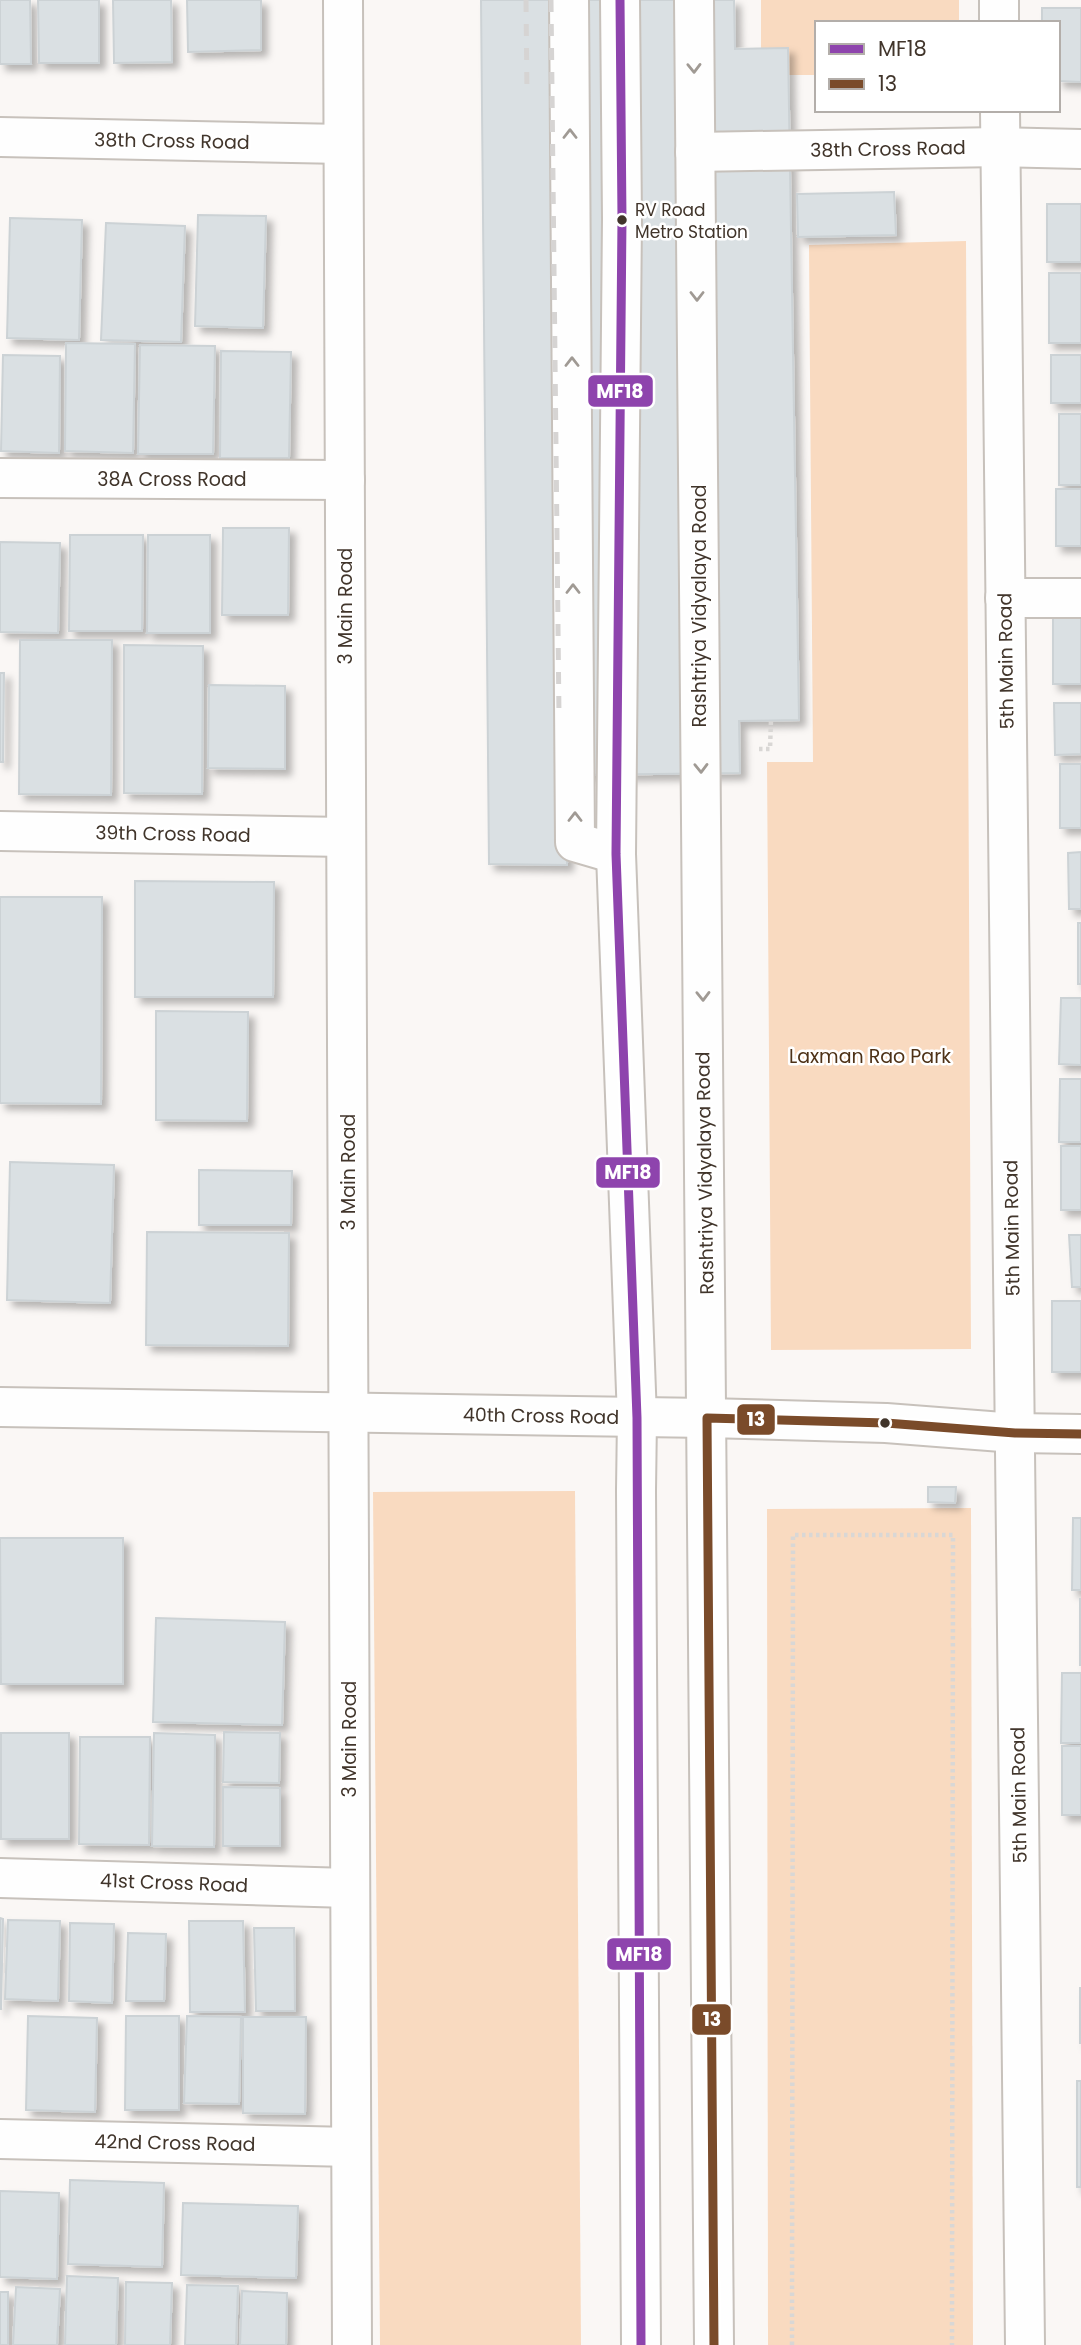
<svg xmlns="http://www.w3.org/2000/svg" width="1081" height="2345" font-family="Poppins,sans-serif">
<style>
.green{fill:#f9dac0}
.building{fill:#dae0e3;stroke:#ccd2d5;stroke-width:2;filter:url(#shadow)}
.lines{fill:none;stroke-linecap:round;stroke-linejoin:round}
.minor-casing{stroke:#c7c1bb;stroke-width:42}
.major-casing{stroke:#c7c1bb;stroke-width:42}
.path{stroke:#d9d7d5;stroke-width:4.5;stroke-dasharray:3.5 3.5;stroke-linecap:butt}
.minor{stroke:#fefefe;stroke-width:38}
.major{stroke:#fefefe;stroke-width:38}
.rail{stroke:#d6d4d3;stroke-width:5;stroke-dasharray:12 12;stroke-linecap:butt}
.bus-1-casing{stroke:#fff;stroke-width:14}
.bus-2-casing{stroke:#fff;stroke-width:14}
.bus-1{stroke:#8e44ad;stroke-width:9}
.bus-2{stroke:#7a4b2a;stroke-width:9}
.oneway{stroke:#a09a94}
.bus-dot{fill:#41352b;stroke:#fff;stroke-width:2.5}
.labels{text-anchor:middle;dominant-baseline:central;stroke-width:5;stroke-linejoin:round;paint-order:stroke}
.bus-label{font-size:17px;fill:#41352b;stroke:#fff;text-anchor:start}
.street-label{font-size:19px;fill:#41352b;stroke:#fff}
.park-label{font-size:19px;fill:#4e3217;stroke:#fff}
.line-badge{stroke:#fff;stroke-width:2.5}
.badge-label{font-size:19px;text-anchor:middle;font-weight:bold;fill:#fff}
</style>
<defs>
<filter id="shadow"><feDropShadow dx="6" dy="6" stdDeviation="3.5" flood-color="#0004"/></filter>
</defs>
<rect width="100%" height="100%" fill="#faf7f5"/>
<g class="green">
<path d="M 761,0 L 959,0 L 959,23 L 817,23 L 817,75 L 761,75 Z"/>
<path d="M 966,241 L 971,1349 L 771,1350 L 767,762 L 813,762 L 809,245 Z"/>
<path d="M 575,1491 L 581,2345 L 380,2345 L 373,1492 Z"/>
<path d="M 971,1508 L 973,2345 L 768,2345 L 767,1509 Z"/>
</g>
<g class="building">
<path d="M 0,0 L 30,0 L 31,64 L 0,64 Z"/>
<path d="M 38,0 L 99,0 L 99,63 L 39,63 Z"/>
<path d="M 113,0 L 171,0 L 172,62 L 114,63 Z"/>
<path d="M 187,0 L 261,0 L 261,50 L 188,52 Z"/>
<path d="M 481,0 L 734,0 L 735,49 L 788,48 L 799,720 L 739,721 L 740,773 L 569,775 L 567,865 L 489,864 Z"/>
<path d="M 1042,8 L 1081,8 L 1081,82 L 1058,81 L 1058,23 L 1042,23 Z"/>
<path d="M 894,192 L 896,235 L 798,237 L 797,194 Z"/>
<rect x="1047" y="204" width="34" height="58"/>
<path d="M 198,215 L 266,216 L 263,328 L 195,326 Z"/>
<path d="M 10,218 L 82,220 L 79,340 L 7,338 Z"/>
<path d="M 106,223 L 185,226 L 181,342 L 101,340 Z"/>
<rect x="1049" y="273" width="32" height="70"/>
<path d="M 66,343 L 135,344 L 133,453 L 65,451 Z"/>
<path d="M 140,345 L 215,346 L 213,454 L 138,454 Z"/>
<path d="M 221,351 L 291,352 L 289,458 L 220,458 Z"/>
<path d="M 3,355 L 60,356 L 59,453 L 1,451 Z"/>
<rect x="1051" y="355" width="30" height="48"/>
<rect x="1059" y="414" width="22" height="71"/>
<rect x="1056" y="489" width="25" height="57"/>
<path d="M 223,528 L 289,528 L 288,615 L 222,615 Z"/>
<path d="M 70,535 L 143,535 L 142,631 L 69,631 Z"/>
<path d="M 148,535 L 210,535 L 210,633 L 147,633 Z"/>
<path d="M 0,542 L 60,543 L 58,633 L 0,632 Z"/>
<rect x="1053" y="617" width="28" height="67"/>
<path d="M 20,640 L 112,640 L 111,795 L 19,794 Z"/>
<path d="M 124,645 L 203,646 L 202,794 L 124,793 Z"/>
<path d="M 0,673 L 4,673 L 3,762 L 0,762 Z"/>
<path d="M 209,685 L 285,686 L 285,769 L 208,768 Z"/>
<path d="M 1054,703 L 1081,703 L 1081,754 L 1055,755 Z"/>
<rect x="1060" y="764" width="21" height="64"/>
<path d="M 1081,852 L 1081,909 L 1069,909 L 1068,853 Z"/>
<path d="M 135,881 L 274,882 L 273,997 L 135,997 Z"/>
<path d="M 0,897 L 102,897 L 101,1104 L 0,1103 Z"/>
<rect x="1078" y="923" width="3" height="61"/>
<path d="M 1061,998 L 1081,998 L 1081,1065 L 1059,1064 Z"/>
<path d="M 156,1011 L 248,1012 L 247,1121 L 156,1120 Z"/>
<path d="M 1060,1079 L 1081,1079 L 1081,1142 L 1059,1142 Z"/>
<rect x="1061" y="1146" width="20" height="64"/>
<path d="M 10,1162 L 114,1165 L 110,1303 L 7,1300 Z"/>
<path d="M 199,1170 L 292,1171 L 291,1225 L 199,1225 Z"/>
<path d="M 147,1232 L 289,1233 L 288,1346 L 146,1345 Z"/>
<path d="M 1069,1235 L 1081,1235 L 1081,1287 L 1072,1287 Z"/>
<rect x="1052" y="1301" width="29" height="71"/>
<path d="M 928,1487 L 956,1487 L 955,1503 L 928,1502 Z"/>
<path d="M 1073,1518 L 1081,1518 L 1081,1590 L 1072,1590 Z"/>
<path d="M 0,1538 L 123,1538 L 123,1684 L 1,1684 Z"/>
<path d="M 1080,1599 L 1081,1599 L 1080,1666 Z"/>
<path d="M 156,1618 L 285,1622 L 282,1725 L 153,1722 Z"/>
<path d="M 1062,1673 L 1081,1673 L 1081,1743 L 1061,1743 Z"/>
<path d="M 224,1732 L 280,1733 L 279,1783 L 223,1782 Z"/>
<rect x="1" y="1733" width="68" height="106"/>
<path d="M 154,1733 L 215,1735 L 214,1847 L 152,1846 Z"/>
<path d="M 80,1737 L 150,1737 L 149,1845 L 79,1844 Z"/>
<rect x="1062" y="1746" width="19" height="69"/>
<path d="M 223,1787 L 280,1788 L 280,1846 L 223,1846 Z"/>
<path d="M 0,1918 L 3,1919 L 1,2009 L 0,2009 Z"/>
<path d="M 8,1920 L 60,1921 L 58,2001 L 5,1999 Z"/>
<path d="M 189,1921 L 243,1921 L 245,2012 L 190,2012 Z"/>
<path d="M 70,1923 L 114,1924 L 112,2003 L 69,2001 Z"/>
<path d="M 254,1928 L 294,1928 L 295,2011 L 256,2011 Z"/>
<path d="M 128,1933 L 166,1934 L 164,2001 L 126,2001 Z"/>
<rect x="1080" y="1988" width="1" height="55"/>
<path d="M 28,2016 L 97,2018 L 95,2112 L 26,2110 Z"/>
<path d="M 126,2016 L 179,2016 L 179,2110 L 125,2110 Z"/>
<path d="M 187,2016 L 241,2017 L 239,2104 L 184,2103 Z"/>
<path d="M 243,2017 L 306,2017 L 305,2114 L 243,2113 Z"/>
<rect x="1077" y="2081" width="4" height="106"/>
<path d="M 70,2180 L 164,2183 L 162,2267 L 68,2264 Z"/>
<path d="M 0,2191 L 59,2193 L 57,2279 L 0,2277 Z"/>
<path d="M 183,2203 L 298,2206 L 296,2278 L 181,2275 Z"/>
<path d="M 67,2276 L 118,2278 L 116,2345 L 65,2345 Z"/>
<path d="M 126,2282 L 172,2283 L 170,2345 L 125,2345 Z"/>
<path d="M 187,2285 L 238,2286 L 236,2345 L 185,2345 Z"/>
<path d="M 16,2287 L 60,2289 L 57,2345 L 13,2345 Z"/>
<path d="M 242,2291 L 287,2293 L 286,2345 L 240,2345 Z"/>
<rect x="0" y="2292" width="8" height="53"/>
</g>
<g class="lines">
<defs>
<g id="minor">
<path d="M 343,0 L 352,2345"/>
<path d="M 569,0 L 575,842 L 616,854"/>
<path d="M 999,0 L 999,23"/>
<path d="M 1000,110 L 1025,2345"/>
<path d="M 0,137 L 343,144"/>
<path d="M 695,152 L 1000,147 L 1081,149"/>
<path d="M 0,478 L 345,480"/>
<path d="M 1005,598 L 1081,598"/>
<path d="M 0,831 L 346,837"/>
<path d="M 0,1407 L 707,1418 L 886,1423 L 1015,1433 L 1081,1434"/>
<path d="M 0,1878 L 349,1888"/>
<path d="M 0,2139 L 351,2147"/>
</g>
<g id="major">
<path d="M 620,0 L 622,219 L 616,854 L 637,1418 L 636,1490 L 641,2345"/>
<path d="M 694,0 L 714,2345"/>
</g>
</defs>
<use href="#minor" class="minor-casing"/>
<use href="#major" class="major-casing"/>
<g class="path">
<path d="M 759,749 L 770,749 L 771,720"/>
<path d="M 792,2345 L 793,1535 L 953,1535 L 952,2345"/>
</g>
<use href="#minor" class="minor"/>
<use href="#major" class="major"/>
<g class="rail">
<path d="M 526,0 L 527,96"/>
<path d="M 551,0 L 559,716"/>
</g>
<defs>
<path id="bus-1" d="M 620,0 L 622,219 L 616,854 L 637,1418 L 641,2345"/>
<path id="bus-2" d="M 714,2345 L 707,1418 L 886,1423 L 1015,1433 L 1081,1434"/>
</defs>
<use href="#bus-1" class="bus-1-casing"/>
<use href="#bus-2" class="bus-2-casing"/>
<use href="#bus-1" class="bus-1"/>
<use href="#bus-2" class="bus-2"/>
</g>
<defs><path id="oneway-chevron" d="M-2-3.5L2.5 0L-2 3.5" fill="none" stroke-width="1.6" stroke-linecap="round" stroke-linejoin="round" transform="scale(1.75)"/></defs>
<g class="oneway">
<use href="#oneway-chevron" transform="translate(694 68) rotate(89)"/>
<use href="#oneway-chevron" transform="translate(570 134) rotate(-90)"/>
<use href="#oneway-chevron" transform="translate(697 296) rotate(90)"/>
<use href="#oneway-chevron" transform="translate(572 362) rotate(-90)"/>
<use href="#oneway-chevron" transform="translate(573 589) rotate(-90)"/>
<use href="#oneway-chevron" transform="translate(701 768) rotate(89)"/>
<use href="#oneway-chevron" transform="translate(575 817) rotate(-90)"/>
<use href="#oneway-chevron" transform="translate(703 996) rotate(89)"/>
</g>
<g class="bus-dot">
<circle cx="622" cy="220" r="6"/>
<circle cx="885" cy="1423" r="6"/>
</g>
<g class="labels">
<g class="bus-label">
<text x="635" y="210">RV Road<tspan x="635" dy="22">Metro Station</tspan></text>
</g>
<g class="street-label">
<text transform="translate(172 141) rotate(1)">38th Cross Road</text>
<text transform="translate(888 149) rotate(-1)">38th Cross Road</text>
<text x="172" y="479">38A Cross Road</text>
<text transform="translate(345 606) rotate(-90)">3 Main Road</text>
<text transform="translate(699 606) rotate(-90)">Rashtriya Vidyalaya Road</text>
<text transform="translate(1006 661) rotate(-91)">5th Main Road</text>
<text transform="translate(173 834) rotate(1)">39th Cross Road</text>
<text transform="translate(348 1172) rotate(-90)">3 Main Road</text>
<text transform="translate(705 1173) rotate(-91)">Rashtriya Vidyalaya Road</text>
<text transform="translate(1012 1228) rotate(-91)">5th Main Road</text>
<text transform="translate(541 1416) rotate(1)">40th Cross Road</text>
<text transform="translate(349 1739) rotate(-90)">3 Main Road</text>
<text transform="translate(1019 1795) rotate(-91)">5th Main Road</text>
<text transform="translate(174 1883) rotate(2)">41st Cross Road</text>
<text transform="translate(175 2143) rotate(1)">42nd Cross Road</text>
</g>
<g class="park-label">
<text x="870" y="1056">Laxman Rao Park</text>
</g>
</g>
<g class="line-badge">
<rect x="587" y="374" width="67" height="34" rx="7" fill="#8e44ad"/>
<rect x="595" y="1156" width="66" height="33" rx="7" fill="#8e44ad"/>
<rect x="736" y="1403" width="40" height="33" rx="7" fill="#7a4b2a"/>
<rect x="606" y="1937" width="66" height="34" rx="7" fill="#8e44ad"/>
<rect x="691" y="2003" width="41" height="33" rx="7" fill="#7a4b2a"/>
</g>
<g class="badge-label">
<text x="620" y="398">MF18</text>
<text x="628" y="1179">MF18</text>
<text x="756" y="1426">13</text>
<text x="639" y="1961">MF18</text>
<text x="712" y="2026">13</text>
</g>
<rect x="815" y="21" width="245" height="91" fill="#ffffff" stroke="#b3aeaa" stroke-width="2"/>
<rect x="829" y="44" width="35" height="10" fill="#8e44ad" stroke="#b3aeaa" stroke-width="2"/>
<text x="878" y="56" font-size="21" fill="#41352b">MF18</text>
<rect x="829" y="79" width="35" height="10" fill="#7a4b2a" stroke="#b3aeaa" stroke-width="2"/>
<text x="878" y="91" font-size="21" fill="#41352b">13</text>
</svg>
